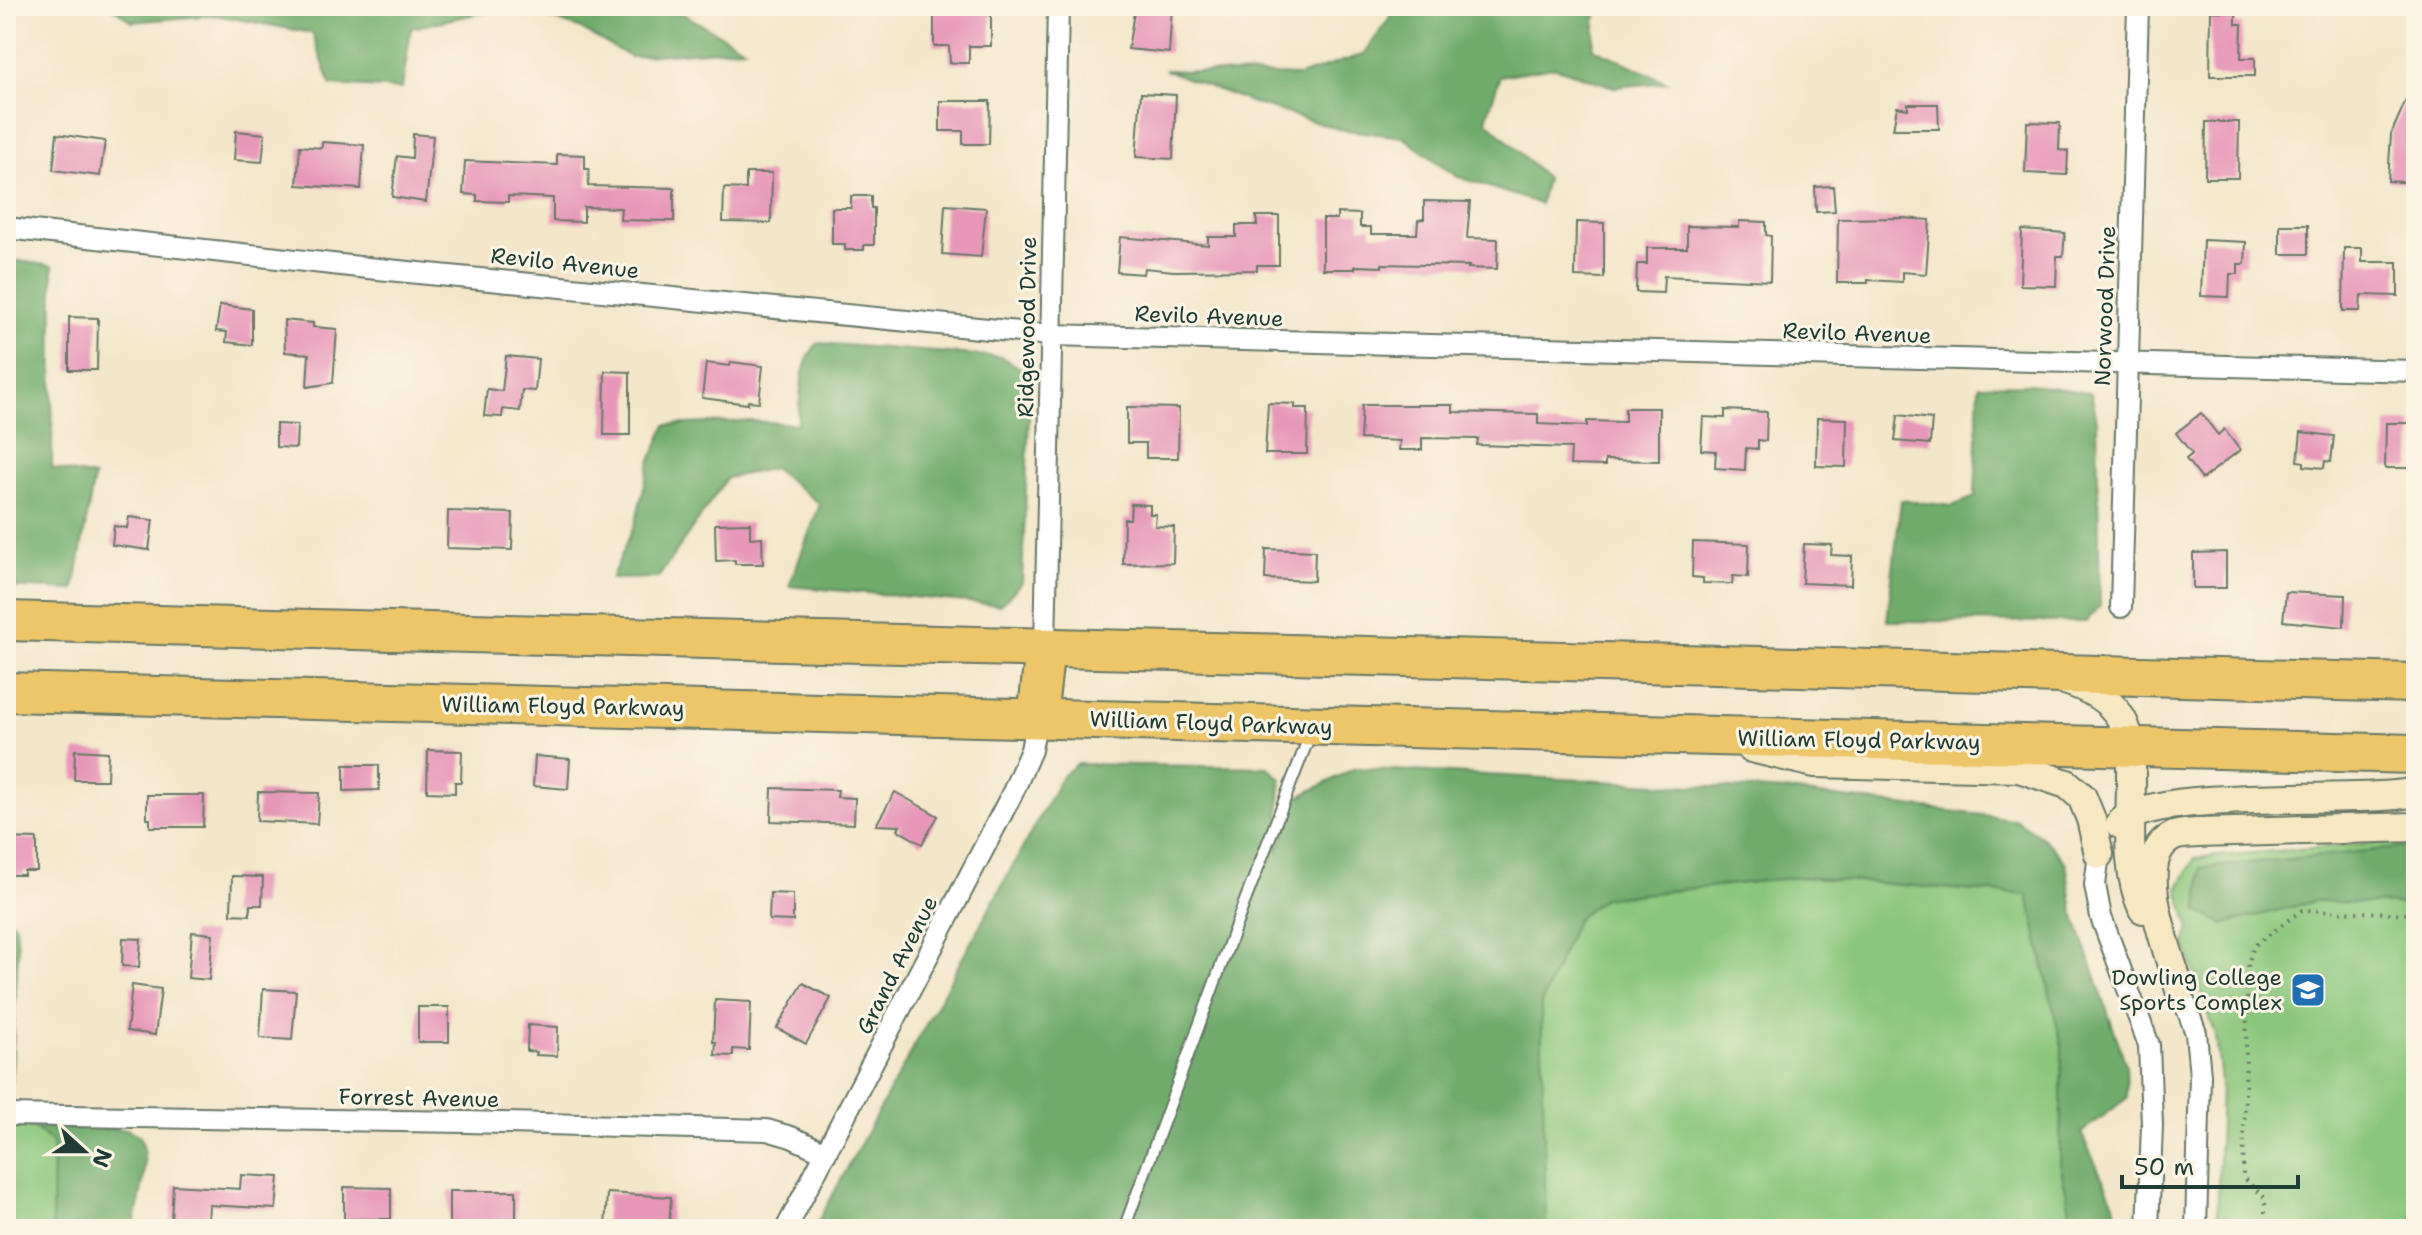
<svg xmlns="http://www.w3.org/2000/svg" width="2422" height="1235" font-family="'Shantell Sans',sans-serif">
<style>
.green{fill:#8ac67c;stroke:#548258;stroke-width:2}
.forest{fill:#6fab6c;stroke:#477450;stroke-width:2}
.building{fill:#e798b9}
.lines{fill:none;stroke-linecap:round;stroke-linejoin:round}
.lane-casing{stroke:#697868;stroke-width:14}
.street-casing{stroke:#697868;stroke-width:24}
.secondary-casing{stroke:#697868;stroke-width:32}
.highway-casing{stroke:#697868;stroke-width:42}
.path{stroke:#697868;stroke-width:4;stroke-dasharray:2 6;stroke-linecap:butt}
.lane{stroke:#fff;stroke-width:10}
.street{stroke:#fff;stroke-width:20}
.secondary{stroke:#f7e8c3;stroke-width:28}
.highway{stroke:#ecc669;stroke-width:38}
.labels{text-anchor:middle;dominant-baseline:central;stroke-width:6;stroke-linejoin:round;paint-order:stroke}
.street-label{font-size:22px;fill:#1f3d34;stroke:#fcf5e5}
.poi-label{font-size:22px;fill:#1f3d34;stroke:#fcf5e5;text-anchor:end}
</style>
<rect width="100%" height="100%" fill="#fcf5e5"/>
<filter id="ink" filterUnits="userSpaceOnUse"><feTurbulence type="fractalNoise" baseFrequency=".0125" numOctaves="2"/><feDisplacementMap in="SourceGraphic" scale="16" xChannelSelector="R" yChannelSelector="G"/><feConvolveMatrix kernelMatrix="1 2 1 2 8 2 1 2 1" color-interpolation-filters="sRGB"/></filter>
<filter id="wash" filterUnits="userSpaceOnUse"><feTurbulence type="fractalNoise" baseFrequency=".006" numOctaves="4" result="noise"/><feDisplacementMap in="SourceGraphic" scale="32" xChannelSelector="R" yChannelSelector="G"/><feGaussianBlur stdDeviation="1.8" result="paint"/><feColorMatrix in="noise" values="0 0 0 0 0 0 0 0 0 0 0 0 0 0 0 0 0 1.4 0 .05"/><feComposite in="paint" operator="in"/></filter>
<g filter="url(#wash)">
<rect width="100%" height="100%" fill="#f3e6ca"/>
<g class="green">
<path d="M 2416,839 L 2416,1229 L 2217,1229 L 2221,1082 L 2216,1036 L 2185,944 L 2190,928 L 2178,889 L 2195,858 Z"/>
<path d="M 1801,877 L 2028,895 L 2062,1047 L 2060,1163 L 2074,1229 L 1546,1229 L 1541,1004 L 1576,920 L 1603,898 Z"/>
<path d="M 6,1126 L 34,1127 L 53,1143 L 52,1229 L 6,1229 Z"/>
</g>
<g class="forest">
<path d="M 111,6 L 675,6 L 676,10 L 744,48 L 630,57 L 579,28 L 513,6 L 411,28 L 402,89 L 331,85 L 312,33 L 215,15 L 132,22 Z"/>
<path d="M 1398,6 L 1597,6 L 1593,48 L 1667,82 L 1614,87 L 1554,67 L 1500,76 L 1486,120 L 1546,178 L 1540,204 L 1456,176 L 1403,137 L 1338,129 L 1250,102 L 1165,70 L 1299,76 L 1364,54 Z"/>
<path d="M 6,259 L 53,266 L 52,468 L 94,477 L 74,590 L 6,587 Z"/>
<path d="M 818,343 L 1001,357 L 1031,374 L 1022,582 L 1001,605 L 789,586 L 820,504 L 773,468 L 727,478 L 658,578 L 611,579 L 635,524 L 650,462 L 666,425 L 751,421 L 797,424 C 802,396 798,363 818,343 Z"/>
<path d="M 2030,384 L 2091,393 L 2097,420 L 2100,606 L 2086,622 L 1887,621 L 1901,500 L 1952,506 L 1975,497 L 1979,385 Z"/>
<path d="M 1077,764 L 1268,767 L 1281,779 L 1278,852 L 1297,798 L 1355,768 L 1788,791 L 2014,819 L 2042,837 L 2066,863 L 2073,911 L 2126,1065 L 2127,1098 L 2081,1133 L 2114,1203 L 2119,1229 L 2074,1229 L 2073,1225 L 2060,1163 L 2062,1047 L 2028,895 L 1801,877 L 1603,898 L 1576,920 L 1541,1004 L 1546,1229 L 814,1229 L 1062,776 Z"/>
<path d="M 2416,846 L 2416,905 L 2316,901 L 2223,924 L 2198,911 L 2201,868 Z"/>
<path d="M 6,917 L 16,925 L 18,950 L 11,1085 L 6,1092 Z"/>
<path d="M 34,1127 L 127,1129 L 140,1136 C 151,1164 139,1200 133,1229 L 52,1229 L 53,1143 Z"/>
</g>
<g id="blocks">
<g class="building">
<path d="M 934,6 L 985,6 L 985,12 L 991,12 L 991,46 L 969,46 L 969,63 L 950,63 L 949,46 L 934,46 Z"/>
<path d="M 1135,6 L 1172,6 L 1169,53 L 1128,49 Z"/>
<path d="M 2211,11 L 2236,12 L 2236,24 L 2242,24 L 2241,58 L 2255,58 L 2255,76 L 2210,76 Z"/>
<path d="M 2410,91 L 2412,91 L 2409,152 L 2416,152 L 2416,183 L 2388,181 L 2391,134 Z"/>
<path d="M 1141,93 L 1176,95 L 1173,159 L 1136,157 Z"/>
<path d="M 940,101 L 990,101 L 989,144 L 963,144 L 963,131 L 940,131 Z"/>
<path d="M 1908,104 L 1938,104 L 1939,129 L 1893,129 L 1897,107 L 1908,109 Z"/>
<path d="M 2027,122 L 2060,123 L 2059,150 L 2068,151 L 2067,175 L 2025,173 Z"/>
<path d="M 2206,122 L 2239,122 L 2238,178 L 2205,178 Z"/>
<path d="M 236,131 L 265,134 L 262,162 L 234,160 Z"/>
<path d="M 57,134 L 105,141 L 100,176 L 53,170 Z"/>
<path d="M 413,134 L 433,136 L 426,202 L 392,197 L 397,156 L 412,158 Z"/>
<path d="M 322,142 L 364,145 L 361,189 L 297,185 L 300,146 L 322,148 Z"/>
<path d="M 557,154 L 585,155 L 585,169 L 589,169 L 588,186 L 674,188 L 674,221 L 620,220 L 621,208 L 584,207 L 584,222 L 553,221 L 553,198 L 508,196 L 508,202 L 477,201 L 477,195 L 463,194 L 465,161 L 557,165 Z"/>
<path d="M 746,173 L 772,173 L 771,223 L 723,222 L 724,188 L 746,189 Z"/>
<path d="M 1833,186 L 1835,211 L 1816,212 L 1815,187 Z"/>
<path d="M 851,196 L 871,196 L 871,208 L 874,208 L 874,245 L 864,245 L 864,250 L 845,250 L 845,244 L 832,244 L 832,208 L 851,208 Z"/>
<path d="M 1424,201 L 1470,202 L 1467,238 L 1498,239 L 1497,269 L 1468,268 L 1469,266 L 1382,264 L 1382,267 L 1355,266 L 1355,269 L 1323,269 L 1323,219 L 1337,219 L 1337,213 L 1360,214 L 1360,227 L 1371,227 L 1371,234 L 1417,234 L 1418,220 L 1424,219 Z"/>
<path d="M 945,205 L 986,208 L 981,257 L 942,254 Z"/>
<path d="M 1256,216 L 1279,216 L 1279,265 L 1257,265 L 1257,270 L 1174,271 L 1144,268 L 1143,274 L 1117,272 L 1120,237 L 1208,245 L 1208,237 L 1236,237 L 1236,225 L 1257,225 Z"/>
<path d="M 1902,218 L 1930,220 L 1926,274 L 1902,272 L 1902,282 L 1868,280 L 1868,283 L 1837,283 L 1838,219 Z"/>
<path d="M 1739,221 L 1766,222 L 1766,235 L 1771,236 L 1770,281 L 1664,276 L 1663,293 L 1636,292 L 1637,264 L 1647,264 L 1647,248 L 1687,248 L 1687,226 L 1739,227 Z"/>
<path d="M 1576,222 L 1604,223 L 1604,278 L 1575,277 Z"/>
<rect x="2280" y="225" width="28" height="29"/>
<path d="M 2022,230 L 2065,233 L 2063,256 L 2057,256 L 2056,286 L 2020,285 Z"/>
<path d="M 2203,240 L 2246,242 L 2245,264 L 2238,264 L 2238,274 L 2230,274 L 2229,297 L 2201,296 Z"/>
<path d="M 2344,248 L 2362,248 L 2362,262 L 2398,262 L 2398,296 L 2361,295 L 2360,311 L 2343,311 Z"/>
<path d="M 220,305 L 252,309 L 252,345 L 226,342 L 227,332 L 216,331 Z"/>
<path d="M 69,317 L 98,318 L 97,370 L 69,370 Z"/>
<path d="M 284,320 L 313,323 L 313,327 L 337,329 L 333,383 L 307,387 L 309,354 L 285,352 Z"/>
<path d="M 506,356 L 538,359 L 535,391 L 522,390 L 520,411 L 503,409 L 502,417 L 484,416 L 487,389 L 502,391 Z"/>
<path d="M 731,362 L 763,366 L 759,402 L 748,401 L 748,404 L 702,398 L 706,363 L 730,366 Z"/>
<path d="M 605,371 L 630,372 L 630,435 L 604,435 Z"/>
<path d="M 1268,403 L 1295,404 L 1295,408 L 1308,408 L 1307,454 L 1265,454 Z"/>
<path d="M 1362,405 L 1453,405 L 1453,412 L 1538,414 L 1538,424 L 1587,426 L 1587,421 L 1625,422 L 1625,408 L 1659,408 L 1659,461 L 1605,460 L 1605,466 L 1570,465 L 1571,448 L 1477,445 L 1478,439 L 1422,438 L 1422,450 L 1399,450 L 1400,441 L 1360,439 Z"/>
<path d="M 1127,407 L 1179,408 L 1178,458 L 1146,458 L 1146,443 L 1127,443 Z"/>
<path d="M 1725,410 L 1767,412 L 1766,441 L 1758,440 L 1758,449 L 1746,448 L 1745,470 L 1715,468 L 1716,451 L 1701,450 L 1703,417 L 1725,418 Z"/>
<path d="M 2201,413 L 2218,435 L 2224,429 L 2240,450 L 2202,479 L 2186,459 L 2192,454 L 2176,433 Z"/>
<path d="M 1898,415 L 1932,419 L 1930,444 L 1895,441 Z"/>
<path d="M 1817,418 L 1847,419 L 1846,467 L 1816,466 Z"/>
<path d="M 2386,423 L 2412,423 L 2411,468 L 2385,468 Z"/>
<path d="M 276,424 L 297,425 L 296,448 L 276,447 Z"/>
<path d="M 2301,432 L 2334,436 L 2331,462 L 2325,461 L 2324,468 L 2304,466 L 2304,462 L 2298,461 Z"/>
<path d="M 1131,504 L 1150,505 L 1150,514 L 1156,514 L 1155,526 L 1174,527 L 1173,563 L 1123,564 L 1124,519 L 1130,519 Z"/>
<path d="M 448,511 L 513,513 L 512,550 L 447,548 Z"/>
<path d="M 129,517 L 153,520 L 149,550 L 112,545 L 114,526 L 127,528 Z"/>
<path d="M 750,523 L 750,538 L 762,537 L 763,564 L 735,564 L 735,560 L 716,561 L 715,524 Z"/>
<path d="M 1693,542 L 1749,544 L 1748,577 L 1733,576 L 1732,584 L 1703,583 L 1703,578 L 1692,577 Z"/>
<path d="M 1804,544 L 1832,545 L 1831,555 L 1852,556 L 1851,585 L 1802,583 Z"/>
<path d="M 1266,549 L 1315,551 L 1314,581 L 1265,579 Z"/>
<path d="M 2226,552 L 2226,588 L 2193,588 L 2193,553 Z"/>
<path d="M 2286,592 L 2345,595 L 2344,627 L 2283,621 Z"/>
<path d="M 75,750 L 108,752 L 107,780 L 74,780 Z"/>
<path d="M 428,750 L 462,751 L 461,782 L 455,782 L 455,793 L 427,792 Z"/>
<path d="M 535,756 L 570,759 L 568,789 L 533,786 Z"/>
<path d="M 344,765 L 379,765 L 379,790 L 344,791 Z"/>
<path d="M 772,788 L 838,790 L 837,797 L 855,798 L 854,824 L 771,821 Z"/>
<path d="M 258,792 L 319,793 L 317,824 L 257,821 Z"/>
<path d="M 895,792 L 938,816 L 922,844 L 898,830 L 900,826 L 876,825 Z"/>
<path d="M 147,795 L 204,795 L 203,827 L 150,827 L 150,819 L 147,819 Z"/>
<path d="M 6,838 L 37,839 L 37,871 L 24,871 L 24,875 L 6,875 Z"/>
<path d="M 232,876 L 263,877 L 262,905 L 250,905 L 250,915 L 231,914 Z"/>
<path d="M 770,893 L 793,894 L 793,921 L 769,920 Z"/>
<path d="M 192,932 L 213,934 L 209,980 L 188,978 Z"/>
<path d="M 123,938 L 141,939 L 139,967 L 122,966 Z"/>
<path d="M 803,983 L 831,998 L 806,1044 L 777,1028 Z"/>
<path d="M 132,985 L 161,989 L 155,1035 L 127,1031 Z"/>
<path d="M 263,989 L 296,991 L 292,1040 L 260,1038 Z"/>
<path d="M 715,1000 L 751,1002 L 749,1050 L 733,1049 L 733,1056 L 715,1055 L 716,1042 L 713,1042 Z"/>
<rect x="418" y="1007" width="31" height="35"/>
<path d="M 528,1025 L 558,1027 L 557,1056 L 536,1055 L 537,1052 L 527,1051 Z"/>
<path d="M 241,1175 L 279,1177 L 276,1209 L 209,1205 L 208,1222 L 171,1220 L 173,1185 L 240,1189 Z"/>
<path d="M 344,1187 L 391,1188 L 391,1219 L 344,1219 Z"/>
<path d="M 449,1191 L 516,1191 L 516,1229 L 454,1229 L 454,1226 L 449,1226 Z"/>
<path d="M 607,1193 L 671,1197 L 669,1229 L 605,1229 Z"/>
</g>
</g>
</g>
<g filter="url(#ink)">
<use href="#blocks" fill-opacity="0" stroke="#697868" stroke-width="2"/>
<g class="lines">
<defs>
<path id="lane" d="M 1124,1229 L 1243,906 L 1311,732"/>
<g id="street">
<path d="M 6,228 L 368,268 L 1050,335 L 2416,371"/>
<path d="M 2121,607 L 2138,6"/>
<path d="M 1045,648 L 1058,6"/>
<path d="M 2099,854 L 2095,885 L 2101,917 L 2149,1045 L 2152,1125 L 2148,1229"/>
<path d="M 2180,990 L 2196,1033 L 2200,1075 L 2196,1229"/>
<path d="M 6,1115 L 467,1122 L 767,1130 L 791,1137 L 826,1153"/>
<path d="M 786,1229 L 1013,792 L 1031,750 L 1037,718"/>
</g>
<g id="secondary">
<path d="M 2062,679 C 2085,686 2110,698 2122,720 C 2132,738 2131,760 2131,780 C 2131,823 2125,869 2143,909"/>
<path d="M 1751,748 L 1814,763 L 2019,768 L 2067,784 L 2082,797 L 2091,819 L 2099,854"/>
<path d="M 2120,824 C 2152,786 2357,805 2416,792"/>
<path d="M 2180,990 C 2170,956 2129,858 2172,837 C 2179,833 2189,834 2197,833 L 2416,827"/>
</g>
<g id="highway">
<path d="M 6,621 L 2416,683"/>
<path d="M 6,692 L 2416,754"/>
<path d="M 1037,718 L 1045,648"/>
</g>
</defs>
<use href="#lane" class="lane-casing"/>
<use href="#street" class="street-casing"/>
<use href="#secondary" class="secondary-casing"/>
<use href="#highway" class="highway-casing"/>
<path class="path" d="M 2265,1229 L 2265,1198 L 2243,1178 L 2248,964 L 2254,946 L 2302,910 L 2416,914"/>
<use href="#lane" class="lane"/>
<use href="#street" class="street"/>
<use href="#secondary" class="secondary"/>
<use href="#highway" class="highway"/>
</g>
</g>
<defs>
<symbol id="university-square" viewBox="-11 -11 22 22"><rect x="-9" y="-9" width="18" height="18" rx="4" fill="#1f6fb2" stroke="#fcf5e5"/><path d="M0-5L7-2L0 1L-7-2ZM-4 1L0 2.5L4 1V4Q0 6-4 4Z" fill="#fff"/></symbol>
</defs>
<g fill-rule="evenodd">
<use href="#university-square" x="2288" y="970" width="40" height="40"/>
</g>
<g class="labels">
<g class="street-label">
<text transform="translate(565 263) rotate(6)">Revilo Avenue</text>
<text transform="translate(2105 306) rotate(-88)">Norwood Drive</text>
<text transform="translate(1209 316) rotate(2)">Revilo Avenue</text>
<text transform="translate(1027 327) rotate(-89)">Ridgewood Drive</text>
<text transform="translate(1857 333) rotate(2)">Revilo Avenue</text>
<text transform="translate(563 706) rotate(1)">William Floyd Parkway</text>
<text transform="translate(1211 723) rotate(2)">William Floyd Parkway</text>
<text transform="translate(1859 740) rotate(1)">William Floyd Parkway</text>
<text transform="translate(897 965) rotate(-63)">Grand Avenue</text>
<text transform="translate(419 1098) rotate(1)">Forrest Avenue</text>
</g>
<g class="poi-label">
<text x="2282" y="977">Dowling College<tspan x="2282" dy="25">Sports Complex</tspan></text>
</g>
</g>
<rect width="2422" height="1235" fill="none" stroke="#fcf5e5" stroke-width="32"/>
<g transform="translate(84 1151) rotate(111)" stroke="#fcf5e5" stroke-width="6" paint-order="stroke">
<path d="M0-6L14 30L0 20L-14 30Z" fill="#1f3d34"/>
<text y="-12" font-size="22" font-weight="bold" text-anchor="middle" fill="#1f3d34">N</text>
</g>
<path d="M2122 1175v12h176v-12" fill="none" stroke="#1f3d34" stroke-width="4"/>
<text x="2134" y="1175" font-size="24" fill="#1f3d34" stroke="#fcf5e5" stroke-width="6" paint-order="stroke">50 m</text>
</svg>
